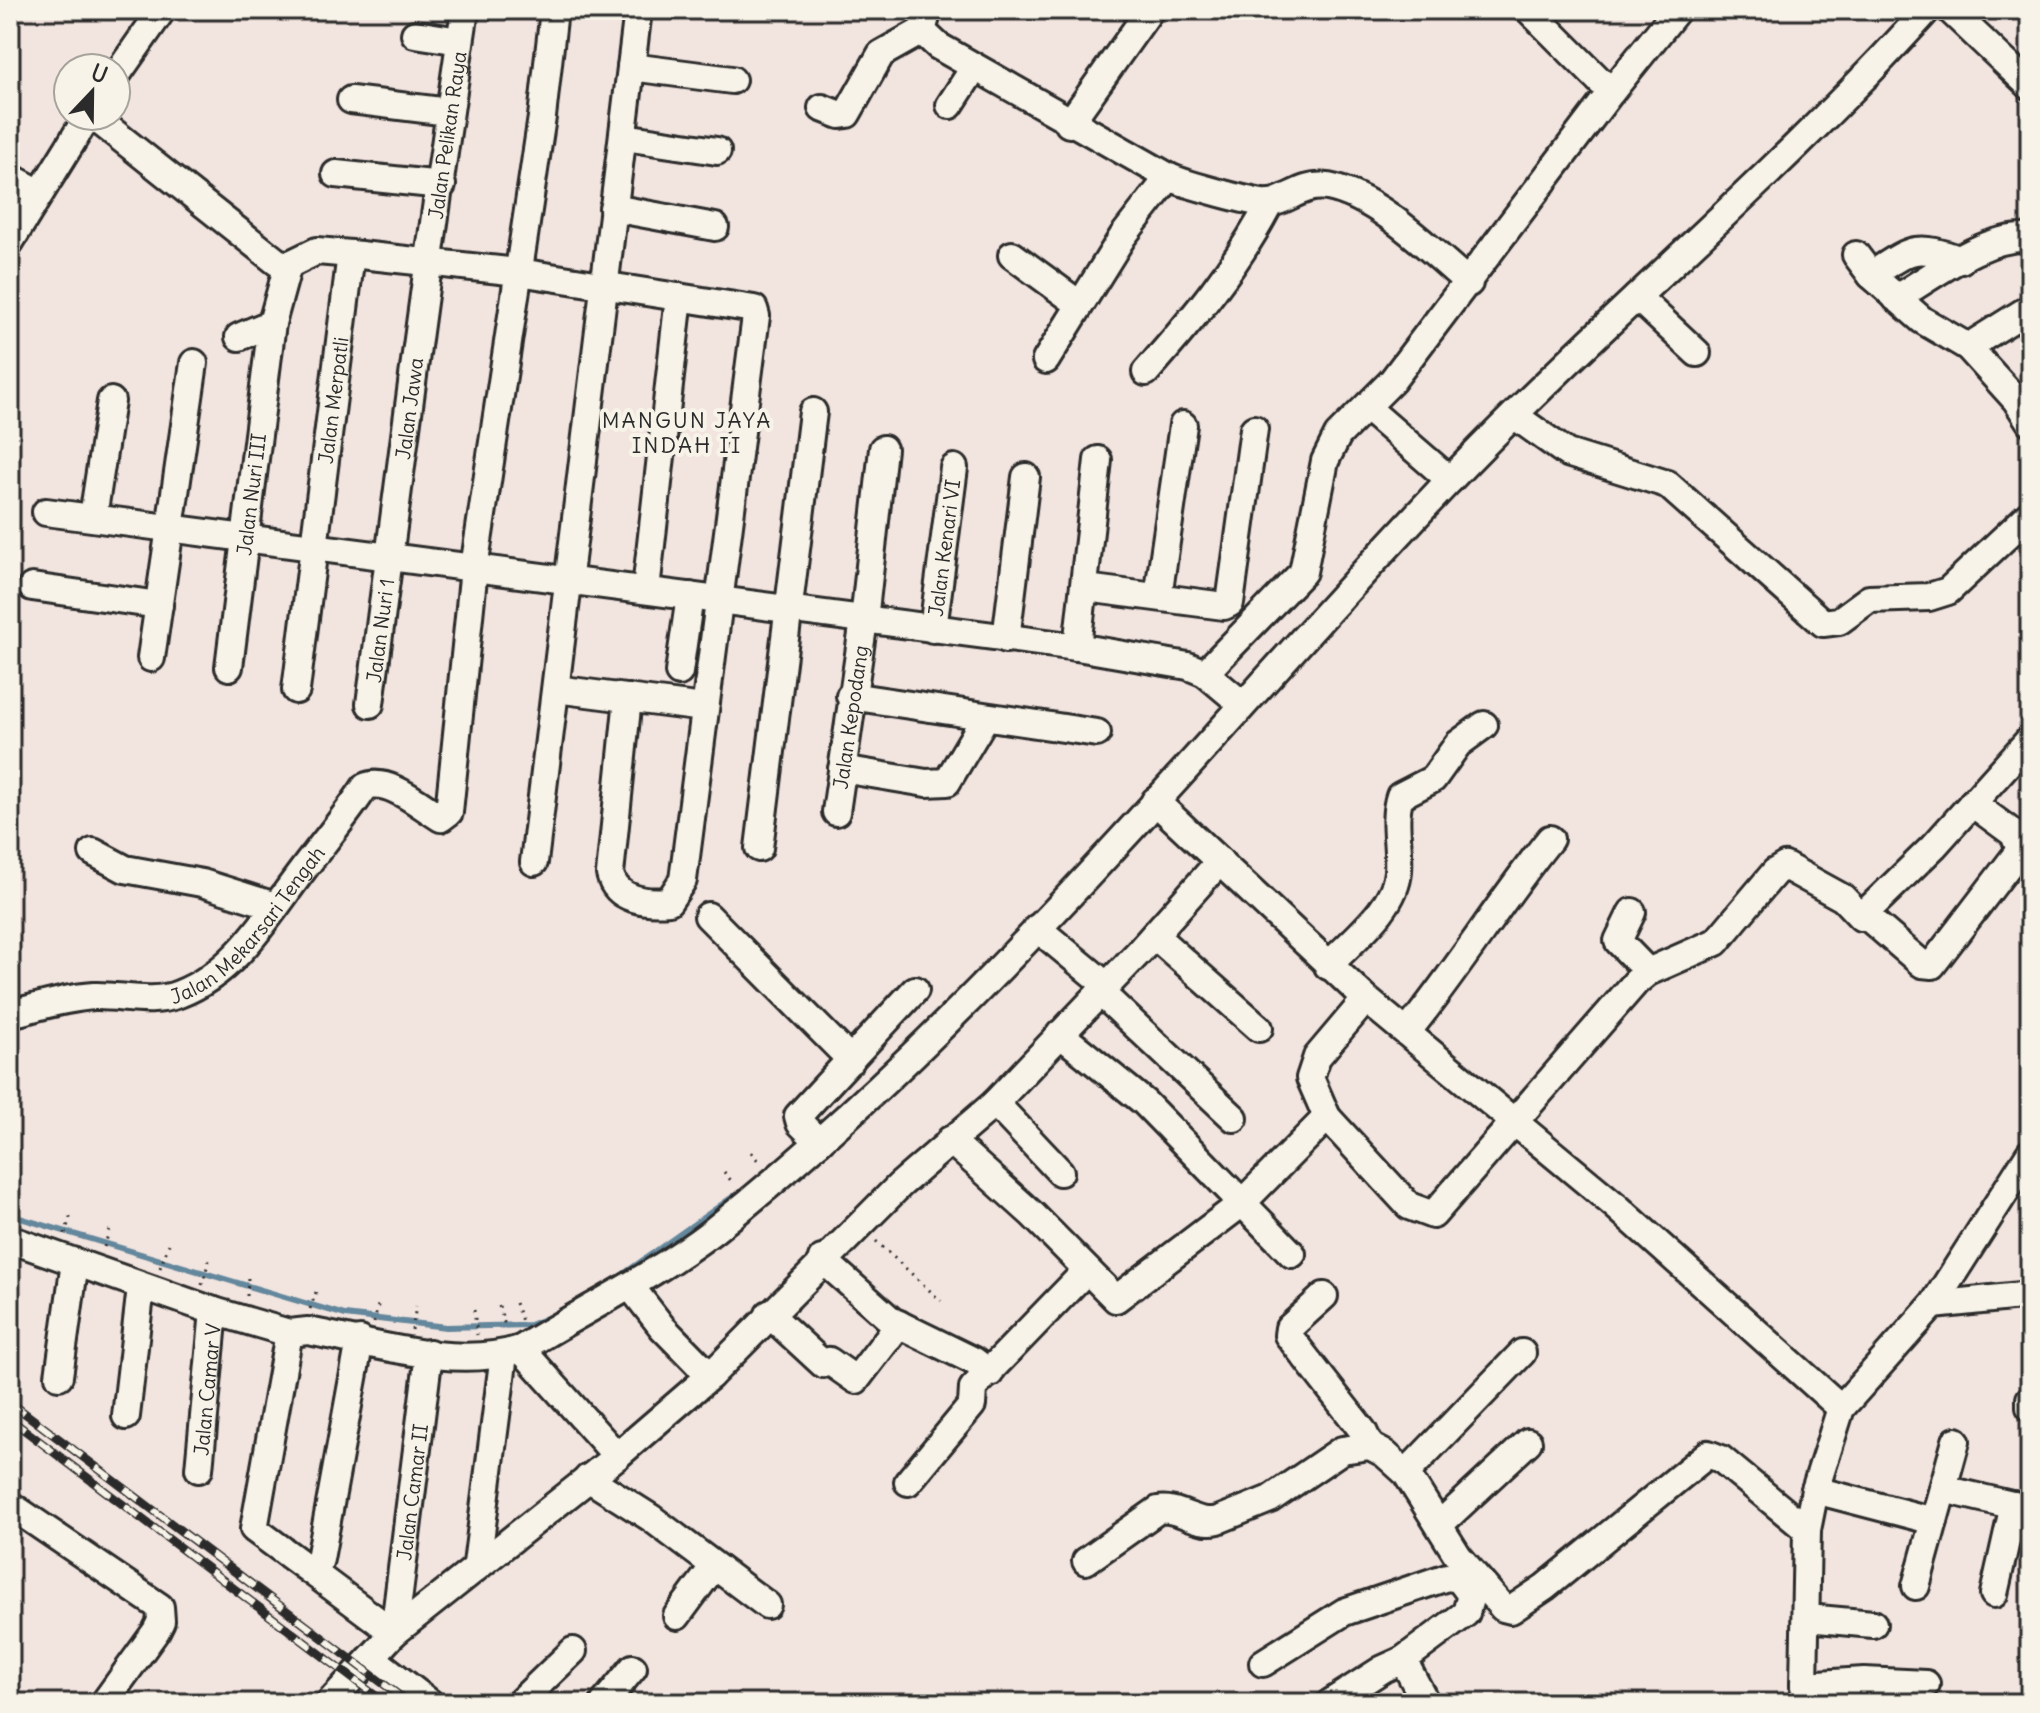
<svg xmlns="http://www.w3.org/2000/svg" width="2040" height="1713" font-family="Delius,sans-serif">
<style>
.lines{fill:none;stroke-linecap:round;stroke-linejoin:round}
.stream{stroke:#63879c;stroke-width:6}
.minor-casing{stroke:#2b2b2b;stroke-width:32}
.path{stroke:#2b2b2b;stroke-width:3;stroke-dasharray:2 6;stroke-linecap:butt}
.minor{stroke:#f7f3e8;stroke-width:26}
.rail-casing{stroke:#2b2b2b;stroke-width:9}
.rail{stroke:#f7f3e8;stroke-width:6;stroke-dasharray:18;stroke-linecap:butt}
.labels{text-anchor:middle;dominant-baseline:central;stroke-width:8;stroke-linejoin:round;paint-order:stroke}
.street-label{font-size:20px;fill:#2b2b2b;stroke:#f7f3e8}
.neighbourhood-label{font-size:22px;letter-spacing:2px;fill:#2b2b2b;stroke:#f7f3e8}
</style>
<rect width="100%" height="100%" fill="#f2e4df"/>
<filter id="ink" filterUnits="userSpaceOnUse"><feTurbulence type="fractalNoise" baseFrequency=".0125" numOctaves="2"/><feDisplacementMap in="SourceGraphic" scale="16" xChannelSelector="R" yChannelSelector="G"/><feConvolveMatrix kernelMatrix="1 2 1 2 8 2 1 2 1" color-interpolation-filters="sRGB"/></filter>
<g filter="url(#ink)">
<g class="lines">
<g class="stream">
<path d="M 10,1215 L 345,1315 L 446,1327 L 530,1325 L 557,1314"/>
<path d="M 618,1278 L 734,1196"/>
</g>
<defs>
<g id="minor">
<path d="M 1529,10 L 1611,92"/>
<path d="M 1950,10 L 2030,86"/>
<path d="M 922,31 L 938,46 L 1169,177"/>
<path d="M 415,34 L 460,41"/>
<path d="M 631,67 L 732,80"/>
<path d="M 116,76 L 162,10"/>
<path d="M 351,100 L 449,112"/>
<path d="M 950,105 L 974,68"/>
<path d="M 822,108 L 840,115 L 847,114 L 881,54 L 922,31 L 928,10"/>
<path d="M 93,116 L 277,262 L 288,265 L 317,251 L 351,254 L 519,272 L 754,309 L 756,316 L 683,880 L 669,901 C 646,903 616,900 610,874 L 628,698"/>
<path d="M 1069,124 L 1150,10"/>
<path d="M 624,137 L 717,151"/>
<path d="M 336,174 L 442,185"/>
<path d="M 10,177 L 40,193"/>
<path d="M 613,208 L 715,227"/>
<path d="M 10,242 L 88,116"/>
<path d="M 1012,255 L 1079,304"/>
<path d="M 1856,255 L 1871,275 L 1922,320 L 1968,347 L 2016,400 L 2030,422"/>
<path d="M 1871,275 C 1911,249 1915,243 1961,260"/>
<path d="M 1637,297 L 1697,353"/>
<path d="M 1896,298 C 1934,276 1984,235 2030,238"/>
<path d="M 239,337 L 272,323 L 288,265"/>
<path d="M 1968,347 L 2030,308"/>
<path d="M 1046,360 L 1123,236 L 1169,177 C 1182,183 1258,205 1270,203 C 1288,201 1303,183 1328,187 C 1379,197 1431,251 1469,283"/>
<path d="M 1146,372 C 1193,319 1237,266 1270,203"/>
<path d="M 1367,408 L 1450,480"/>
<path d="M 1515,416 L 1567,453 L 1667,484 L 1823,623 L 1839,621 L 1869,599 L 1929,597 L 1948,591 L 2030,514"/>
<path d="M 46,512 L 1077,647 L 1188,666 L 1205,673 L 1242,704"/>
<path d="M 93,517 L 111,401"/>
<path d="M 32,587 L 159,605"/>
<path d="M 1086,588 L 1224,606 L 1230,603 L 1254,429"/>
<path d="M 646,589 L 679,297"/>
<path d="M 1158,597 L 1183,425"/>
<path id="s1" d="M 933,629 L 954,468"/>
<path d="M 1006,639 L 1026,477"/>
<path d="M 1077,647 L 1098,460"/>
<path d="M 151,658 L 194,363"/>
<path id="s2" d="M 229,667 L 272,323"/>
<path d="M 679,672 L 690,596"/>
<path d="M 1205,673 L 1303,572 L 1325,461 L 1338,435 L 1392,381 L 1611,92 L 1677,10"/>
<path d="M 556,689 L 704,708"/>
<path id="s3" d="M 296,690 L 351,254"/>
<path d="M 850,696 L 1097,733"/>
<path id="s4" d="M 370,704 C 400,472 430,241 465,10"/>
<path d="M 842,769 L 926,783 L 947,782 L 985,718"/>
<path d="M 1155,801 L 1366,999 L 1617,1207 L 1841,1408"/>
<path id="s5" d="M 836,812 L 864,620 L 883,449"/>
<path d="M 759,848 L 813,412"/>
<path d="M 93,852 L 125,869 L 202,883 L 275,906"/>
<path d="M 534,862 L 638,10"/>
<path d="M 1632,912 L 1618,941 L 1648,972"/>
<path d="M 1864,914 L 1922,964 L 1932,965 L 2020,850 L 2014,834 L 1972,803"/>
<path d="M 708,916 L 851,1060"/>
<path d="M 1037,928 L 1106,985"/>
<path d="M 1154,935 L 1259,1028"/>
<path d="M 1328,966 C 1351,941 1396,908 1398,871 C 1400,846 1392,820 1400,796 L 1433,779 L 1458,744 L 1484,725"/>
<path d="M 1100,992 L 1234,1118"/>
<path d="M 1366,999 L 1317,1057 L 1310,1078 L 1327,1117 L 1409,1206 L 1433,1215 L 1636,982 L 1648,972 L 1716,942 L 1775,872 L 1785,866 L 1843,898 L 1861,917 L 1934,846 L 2030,739"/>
<path id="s6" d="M 10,1014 C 38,1007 65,998 94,996 C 121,995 152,1005 179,994 C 236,972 267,917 302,871 C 323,843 346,816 365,787 C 387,776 421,806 441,818 L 449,812 L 474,568 L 542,117 L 554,10"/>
<path d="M 1407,1032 C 1458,970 1499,902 1550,839"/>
<path d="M 1060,1034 L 1144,1102 L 1292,1254"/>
<path d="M 995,1103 L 1060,1172"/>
<path d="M 950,1140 L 1033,1215 L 1116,1299 L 1241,1204 L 1327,1117"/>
<path d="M 819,1142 L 800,1123 L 798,1116 L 915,990"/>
<path d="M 10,1242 L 18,1242 L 214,1311 L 289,1333 L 308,1331 C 374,1343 455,1370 521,1349 C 585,1309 653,1277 713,1231 C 987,1014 1206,737 1446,484 C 1601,321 1777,177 1927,10"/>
<path d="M 822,1259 L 892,1321 L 974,1361 L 990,1373"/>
<path d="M 631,1287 L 662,1327 L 710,1376"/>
<path d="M 1324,1296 L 1289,1328 L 1288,1335 L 1363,1431 L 1370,1446"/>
<path d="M 1933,1305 L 2030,1295"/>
<path d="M 769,1314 L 823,1364 L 829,1361 L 856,1380 L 899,1324"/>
<path d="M 289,1333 L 254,1529 L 311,1571 L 317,1568 L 320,1559 L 360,1340"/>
<path d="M 521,1349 L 617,1456"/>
<path d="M 59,1376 L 75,1262"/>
<path d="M 2030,1399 L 2030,1407"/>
<path d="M 126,1416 L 141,1287"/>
<path id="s7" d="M 199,1469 L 214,1311"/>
<path d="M 1406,1473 L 1522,1353"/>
<path d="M 588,1478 L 651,1518 L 767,1605"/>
<path d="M 908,1482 L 972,1405 L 973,1388 L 1087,1270"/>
<path d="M 1943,1489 L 2029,1509"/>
<path d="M 1815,1490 L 1934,1521"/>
<path d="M 10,1505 L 160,1607 L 161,1621 L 156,1631 L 104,1703"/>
<path d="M 1439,1525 L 1528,1442"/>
<path d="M 1086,1561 L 1158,1510 C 1179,1506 1197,1526 1218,1520 L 1270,1499 L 1342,1450 L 1370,1446 L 1385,1454 L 1406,1473 L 1458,1556 L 1503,1608 L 1511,1610 L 1545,1587 L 1708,1454 L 1721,1459 L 1807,1530"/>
<path d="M 477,1564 L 504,1354"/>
<path d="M 311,1571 L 394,1633"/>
<path d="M 1916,1586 L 1956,1441"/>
<path d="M 1994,1594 L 2014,1505"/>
<path d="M 677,1616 L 714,1566"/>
<path d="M 1807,1618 L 1873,1624"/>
<path id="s8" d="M 394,1633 L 429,1353"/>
<path d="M 372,1658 L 430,1703"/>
<path d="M 1263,1663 L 1344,1612 L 1447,1577 L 1459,1579 L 1471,1595 L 1466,1613 L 1403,1660"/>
<path d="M 1804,1685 L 1864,1681 L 1926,1684"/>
<path d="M 329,1703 L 394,1633 L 617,1456 L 710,1376 L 900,1185 L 995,1103 L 1138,953 L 1220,861"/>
<path d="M 519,1703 L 573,1651"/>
<path d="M 604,1703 L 633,1668"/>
<path d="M 1330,1703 L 1383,1669 L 1403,1660 L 1426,1703"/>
<path d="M 1807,1703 L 1804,1685 L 1807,1530 L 1815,1490 L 1841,1408 L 1933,1305 L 2030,1153"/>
</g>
</defs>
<use href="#minor" class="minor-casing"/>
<g class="path">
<path d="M 751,1152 L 760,1163"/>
<path d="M 724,1172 L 733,1183"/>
<path d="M 10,1201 L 13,1194"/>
<path d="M 65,1234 L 71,1214"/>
<path d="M 876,1241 L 941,1301"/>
<path d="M 104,1247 L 111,1226"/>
<path d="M 160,1268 L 169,1244"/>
<path d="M 202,1285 L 209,1260"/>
<path d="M 247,1296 L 248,1277"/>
<path d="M 515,1303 L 522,1321"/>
<path d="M 499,1306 L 506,1329"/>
<path d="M 310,1309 L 316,1292"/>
<path d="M 474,1310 L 477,1335"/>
<path d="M 374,1323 L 379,1301"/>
<path d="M 412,1330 L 416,1306"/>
</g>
<use href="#minor" class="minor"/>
<defs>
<g id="rail">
<path d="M 10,1402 L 409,1703"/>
<path d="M 10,1419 L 385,1703"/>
</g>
</defs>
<use href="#rail" class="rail-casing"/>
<use href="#rail" class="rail"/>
</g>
</g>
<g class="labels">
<g class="street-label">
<text stroke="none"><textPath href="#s4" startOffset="574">Jalan Pelikan Raya</textPath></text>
<text stroke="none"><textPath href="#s3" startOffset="292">Jalan Merpatli</textPath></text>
<text stroke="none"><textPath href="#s4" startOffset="298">Jalan Jawa</textPath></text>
<text stroke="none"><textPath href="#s2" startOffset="174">Jalan Nuri III</textPath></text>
<text stroke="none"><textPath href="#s1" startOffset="82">Jalan Kenari VI</textPath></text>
<text stroke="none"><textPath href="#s4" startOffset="74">Jalan Nuri 1</textPath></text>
<text stroke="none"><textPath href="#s5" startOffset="96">Jalan Kepodang</textPath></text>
<text stroke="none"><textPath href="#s6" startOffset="270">Jalan Mekarsari Tengah</textPath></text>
<text stroke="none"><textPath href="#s7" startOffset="80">Jalan Camar V</textPath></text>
<text stroke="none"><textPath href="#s8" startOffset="142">Jalan Camar II</textPath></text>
</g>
<g class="neighbourhood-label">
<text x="687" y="420">MANGUN JAYA<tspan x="687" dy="25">INDAH II</tspan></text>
</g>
</g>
<rect width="2040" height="1713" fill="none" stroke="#f7f3e8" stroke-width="40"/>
<rect x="20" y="20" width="2000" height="1673" fill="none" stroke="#2b2b2b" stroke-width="3" filter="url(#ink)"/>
<g transform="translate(92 92) rotate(22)"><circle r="38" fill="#f7f3e8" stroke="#a5a39c" stroke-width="2"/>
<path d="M0-6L14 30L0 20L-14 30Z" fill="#2b2b2b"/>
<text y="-12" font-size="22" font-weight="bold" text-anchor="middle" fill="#2b2b2b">U</text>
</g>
</svg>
